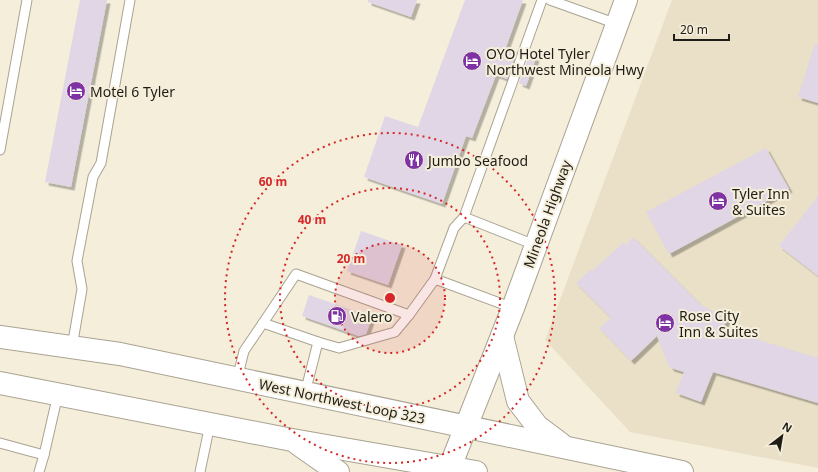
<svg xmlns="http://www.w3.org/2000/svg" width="818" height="472" font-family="'Noto Sans',sans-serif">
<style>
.built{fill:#eae0c7}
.building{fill:#e0d6e6;filter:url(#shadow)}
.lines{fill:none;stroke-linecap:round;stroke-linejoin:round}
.lane-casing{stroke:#aaa392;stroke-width:11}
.highway-casing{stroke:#aaa392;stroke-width:24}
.lane{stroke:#fff;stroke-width:9}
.highway{stroke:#fff;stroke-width:22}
.ring{fill:none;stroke:#d62828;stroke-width:2;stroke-dasharray:2 4}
.labels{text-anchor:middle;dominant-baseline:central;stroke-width:4;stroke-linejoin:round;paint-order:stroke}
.poi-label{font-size:14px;fill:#1e1c15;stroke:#f4eedb;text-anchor:start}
.street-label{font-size:14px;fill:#1e1c15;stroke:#f4eedb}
.centre{fill:#d62828;stroke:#f4eedb;stroke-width:2}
.ring-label{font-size:12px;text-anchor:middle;font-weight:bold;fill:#d62828;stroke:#f4eedb;stroke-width:4;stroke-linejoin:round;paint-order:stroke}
</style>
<defs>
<filter id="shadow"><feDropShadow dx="3.5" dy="3.5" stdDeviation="0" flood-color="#0004"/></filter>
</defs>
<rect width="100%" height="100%" fill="#f4eedb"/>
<path class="built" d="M 672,0 L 818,0 L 818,468 L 630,432 L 545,340 Z"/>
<g class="building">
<path d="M 80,0 L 107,0 L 71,187 L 45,182 Z"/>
<path d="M 368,0 L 417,0 L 411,17 L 368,2 Z"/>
<path d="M 465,0 L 523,0 L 506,47 L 517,51 L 507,79 L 496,75 L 472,138 L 466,136 L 442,204 L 364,177 L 385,116 L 418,127 Z"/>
<path d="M 815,43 L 818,44 L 818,103 L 798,97 Z"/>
<path d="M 529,55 L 536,58 L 526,86 L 519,83 Z"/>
<path d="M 766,148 L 789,189 L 669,254 L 646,212 Z"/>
<path d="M 818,196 L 818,276 L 779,246 Z"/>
<path d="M 361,231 L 402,245 L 388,285 L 347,271 Z"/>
<path d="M 633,237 L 701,305 L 727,319 L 723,329 L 818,358 L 818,403 L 713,372 L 701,402 L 676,393 L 684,372 L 671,368 L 668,364 L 657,336 L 631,361 L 599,328 L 611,318 L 576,283 L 590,270 L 592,271 L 624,242 L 626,245 Z"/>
<path d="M 309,295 L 372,317 L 366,334 L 359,336 L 302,316 Z"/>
</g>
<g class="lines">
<defs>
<g id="lane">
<path d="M 550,0 L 617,24"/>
<path d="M 0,150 L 27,0"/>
<path d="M 535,245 L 464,217 L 542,0"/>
<path d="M 435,279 L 513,308"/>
<path d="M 263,323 L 296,274 L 409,315 L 435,279 L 454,228 L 464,217"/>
<path d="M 318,342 L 339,348 L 395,332 L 409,315"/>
<path d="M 72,347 L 82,289 L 77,261 L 93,177 L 101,163 L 130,0"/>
<path d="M 237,379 L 244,351 L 263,323 L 318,342 L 305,393"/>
<path d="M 0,443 L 44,455 L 58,394"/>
<path d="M 39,472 L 44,455"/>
<path d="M 200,472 L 210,424"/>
</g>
<g id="highway">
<path d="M 502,336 L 518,401 L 537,426 L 561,444"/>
<path d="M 0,337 L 120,354 L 682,472"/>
<path d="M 0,383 L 292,440 L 476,472"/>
<path d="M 298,444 L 338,472"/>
<path d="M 450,467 L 513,308 L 626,0"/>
</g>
</defs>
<use href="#lane" class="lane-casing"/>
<use href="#highway" class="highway-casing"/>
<use href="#lane" class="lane"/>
<use href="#highway" class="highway"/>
</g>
<circle cx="390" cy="298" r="55" fill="#d62828" fill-opacity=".12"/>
<g class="ring">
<circle cx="390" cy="298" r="55"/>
<circle cx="390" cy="298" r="110"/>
<circle cx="390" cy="298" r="165"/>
</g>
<defs>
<symbol id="hotel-disc" viewBox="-11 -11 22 22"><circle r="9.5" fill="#7f32a3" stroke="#f4eedb"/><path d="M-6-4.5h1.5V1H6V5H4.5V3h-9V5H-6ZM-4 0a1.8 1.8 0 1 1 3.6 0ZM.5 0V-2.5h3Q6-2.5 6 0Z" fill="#fff"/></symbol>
<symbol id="restaurant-disc" viewBox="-11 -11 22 22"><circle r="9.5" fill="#7f32a3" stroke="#f4eedb"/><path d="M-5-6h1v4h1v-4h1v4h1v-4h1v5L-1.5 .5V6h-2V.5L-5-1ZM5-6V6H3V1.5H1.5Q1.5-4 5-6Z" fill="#fff"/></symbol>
<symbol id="fuel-disc" viewBox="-11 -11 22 22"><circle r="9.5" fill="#7f32a3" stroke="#f4eedb"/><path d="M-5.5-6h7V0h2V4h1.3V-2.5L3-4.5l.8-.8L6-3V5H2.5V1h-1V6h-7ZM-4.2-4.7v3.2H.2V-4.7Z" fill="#fff"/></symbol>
</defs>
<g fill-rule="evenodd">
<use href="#hotel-disc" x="461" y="50" width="22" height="22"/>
<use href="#hotel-disc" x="65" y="80" width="22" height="22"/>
<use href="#restaurant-disc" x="403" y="149" width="22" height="22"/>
<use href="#hotel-disc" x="707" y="190" width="22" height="22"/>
<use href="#fuel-disc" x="326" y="305" width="22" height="22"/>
<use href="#hotel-disc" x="654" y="312" width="22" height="22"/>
</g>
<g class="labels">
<g class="poi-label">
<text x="486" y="53">OYO Hotel Tyler<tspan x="486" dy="16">Northwest Mineola Hwy</tspan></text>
<text x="90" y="91">Motel 6 Tyler</text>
<text x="428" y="160">Jumbo Seafood</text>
<text x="732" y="193">Tyler Inn<tspan x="732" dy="16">&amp; Suites</tspan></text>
<text x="679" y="315">Rose City<tspan x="679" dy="16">Inn &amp; Suites</tspan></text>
<text x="351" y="316">Valero</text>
</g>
<g class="street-label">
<text transform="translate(547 214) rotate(-70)">Mineola Highway</text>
<text transform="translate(342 401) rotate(12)">West Northwest Loop 323</text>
</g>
</g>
<circle cx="390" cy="298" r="6" class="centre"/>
<g class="ring-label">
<text x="273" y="186">60 m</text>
<text x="312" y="224">40 m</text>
<text x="351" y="263">20 m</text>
</g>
<g transform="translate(782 436) rotate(31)" stroke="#f4eedb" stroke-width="3" paint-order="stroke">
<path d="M0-3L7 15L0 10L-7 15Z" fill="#1e1c15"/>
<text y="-6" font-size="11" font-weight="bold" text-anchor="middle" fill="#1e1c15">N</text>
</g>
<path d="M674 34v6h55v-6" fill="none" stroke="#1e1c15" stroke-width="2"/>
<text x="680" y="34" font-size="12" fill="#1e1c15" stroke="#f4eedb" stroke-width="3" paint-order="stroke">20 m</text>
</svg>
